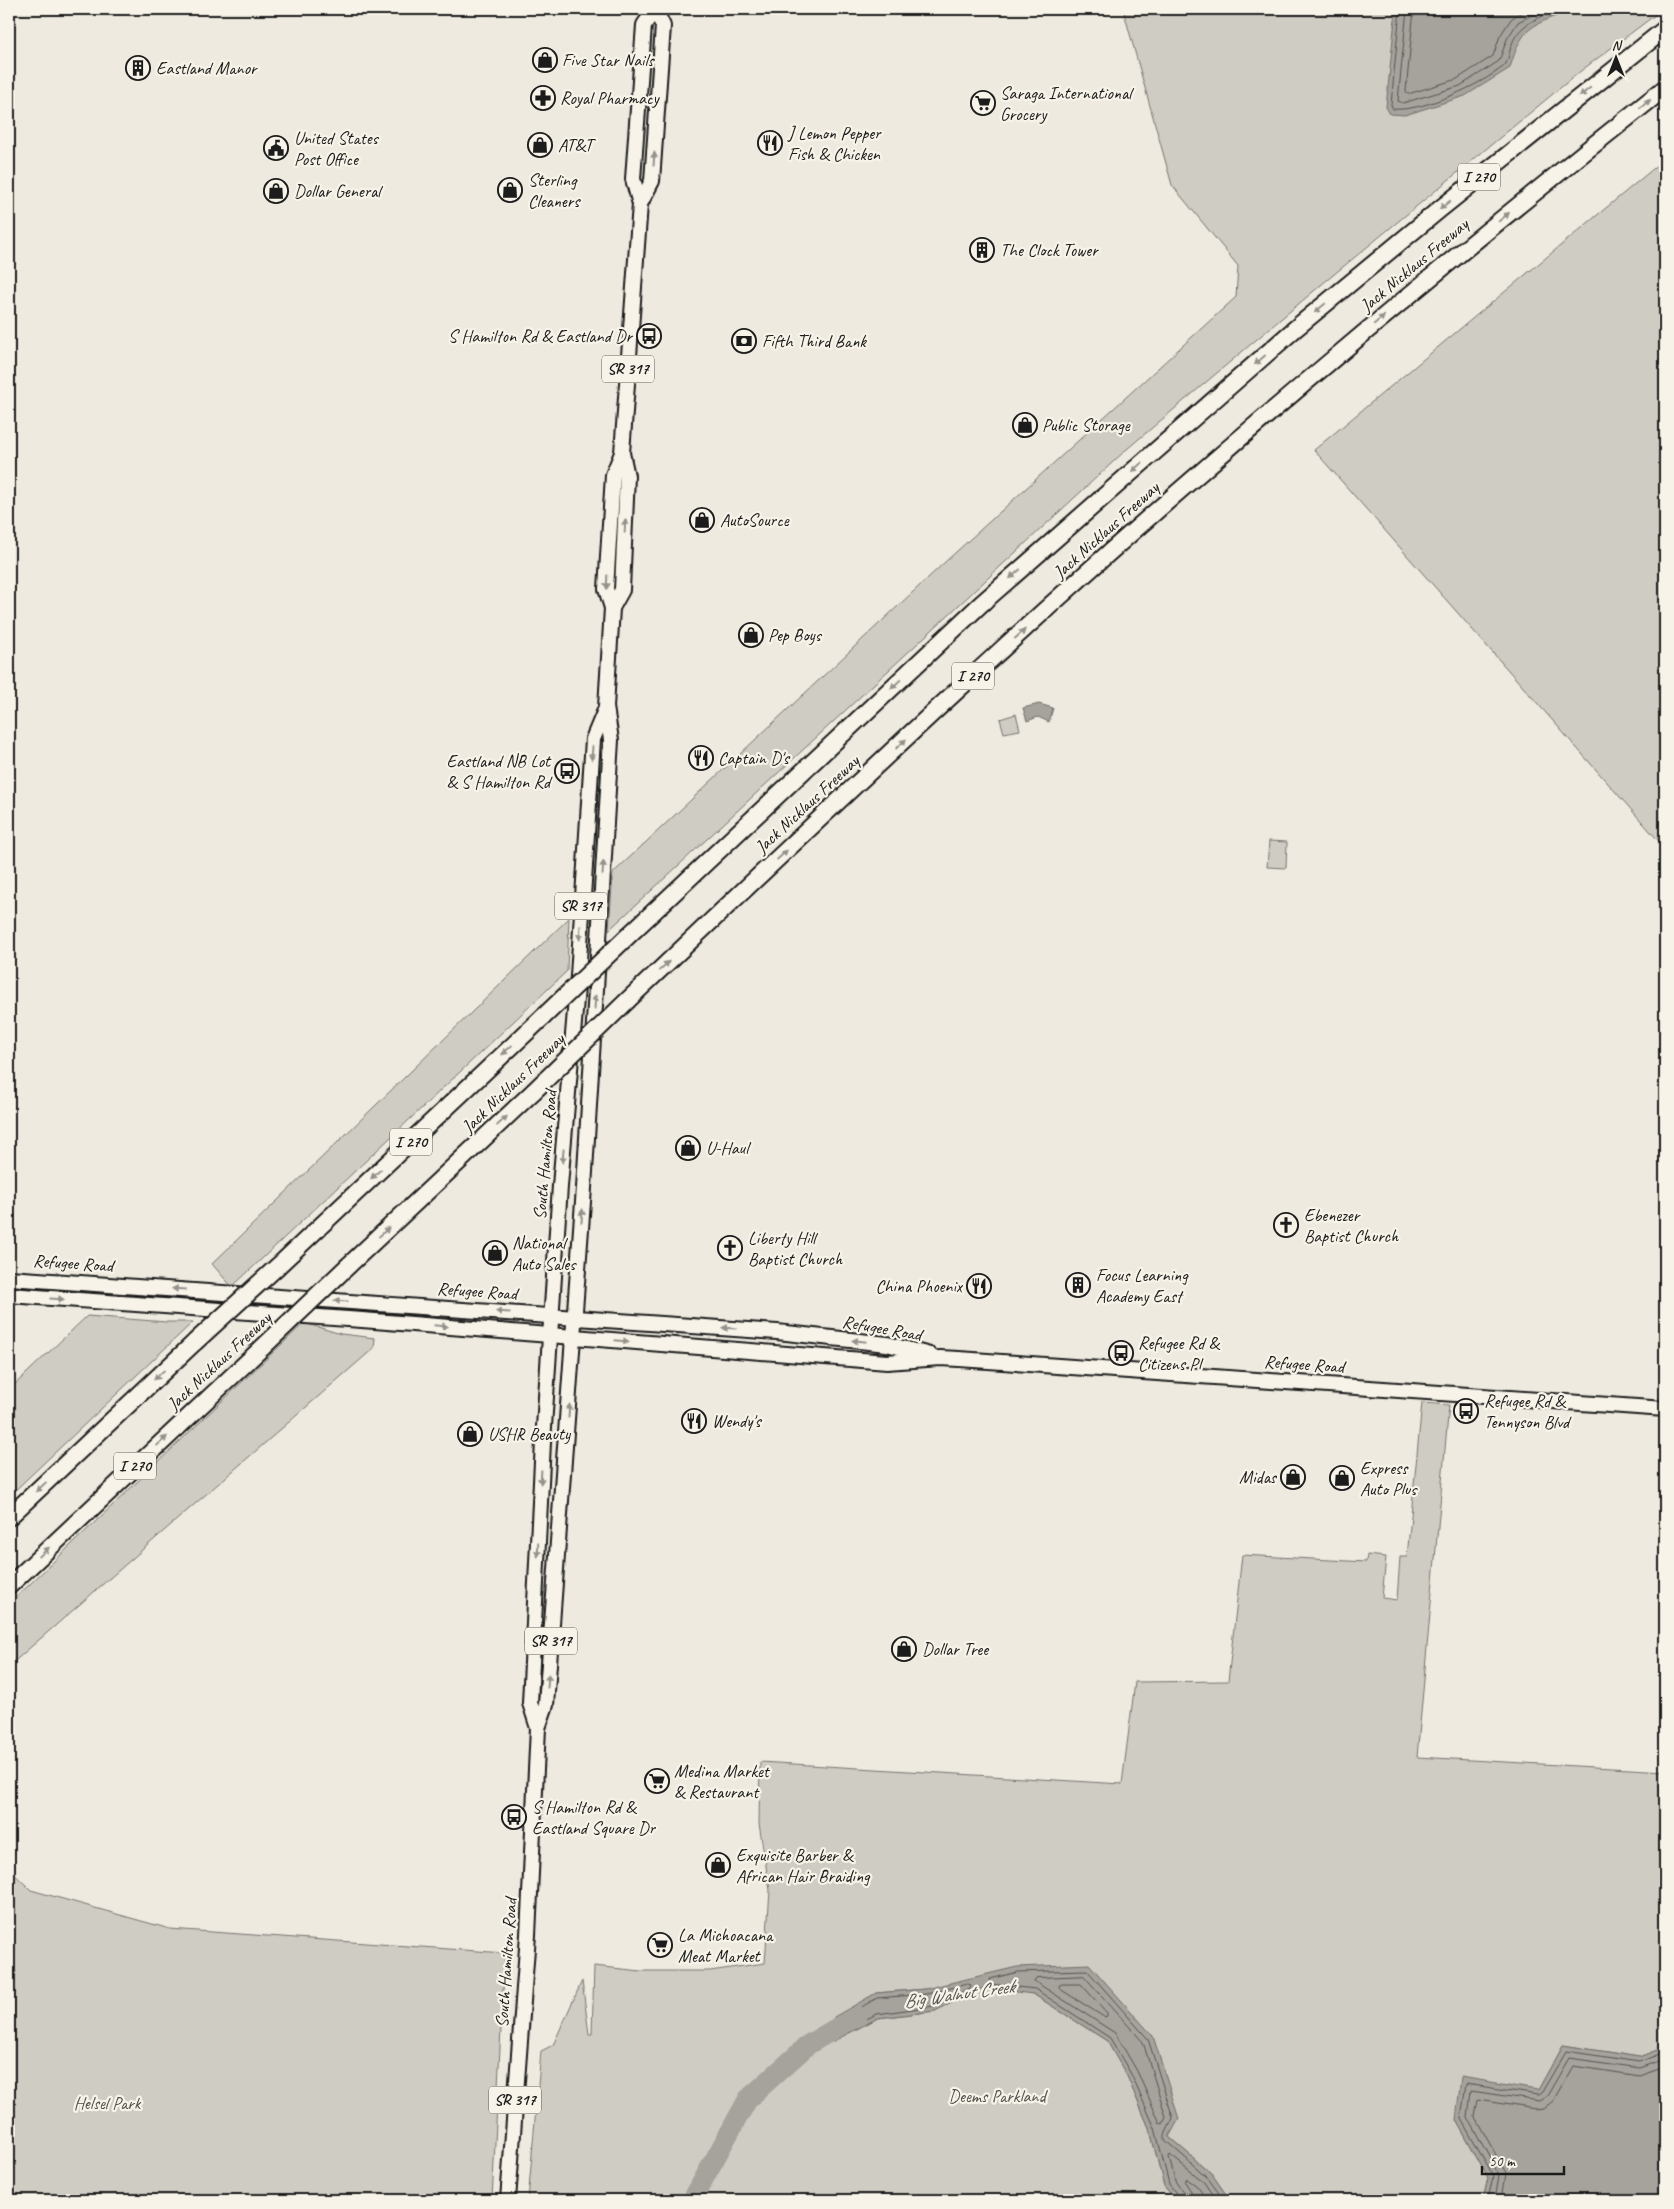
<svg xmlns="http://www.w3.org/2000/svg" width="1674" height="2209" font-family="Caveat,sans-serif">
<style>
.green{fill:#cfccc3;stroke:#767470}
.water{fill:#a6a39d;stroke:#6f6d69}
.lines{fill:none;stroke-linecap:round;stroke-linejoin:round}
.shore{stroke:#535250;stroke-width:1}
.river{stroke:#a6a39d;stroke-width:20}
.major-casing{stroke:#1c1c1c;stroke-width:18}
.highway-casing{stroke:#1c1c1c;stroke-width:20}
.major{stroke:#f7f3e8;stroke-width:14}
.highway{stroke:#f7f3e8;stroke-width:16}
.highway-bridge-casing{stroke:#1c1c1c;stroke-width:20;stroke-linecap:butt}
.highway-bridge{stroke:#f7f3e8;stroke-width:16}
.oneway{fill:#94928c}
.labels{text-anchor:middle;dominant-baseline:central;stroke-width:4.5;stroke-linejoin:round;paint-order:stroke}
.shield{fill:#f7f3e8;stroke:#5e5c59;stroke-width:1}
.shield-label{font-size:16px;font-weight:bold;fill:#1c1c1c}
.poi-label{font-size:18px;fill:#1c1c1c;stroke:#f7f3e8;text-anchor:start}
.street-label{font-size:18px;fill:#1c1c1c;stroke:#f7f3e8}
.park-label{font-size:18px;fill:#52514e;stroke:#f7f3e8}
.water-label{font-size:19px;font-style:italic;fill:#535250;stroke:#f7f3e8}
</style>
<rect width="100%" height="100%" fill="#eeeae0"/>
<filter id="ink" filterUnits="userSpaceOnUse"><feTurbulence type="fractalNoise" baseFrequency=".02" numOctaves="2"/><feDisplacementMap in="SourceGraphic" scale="10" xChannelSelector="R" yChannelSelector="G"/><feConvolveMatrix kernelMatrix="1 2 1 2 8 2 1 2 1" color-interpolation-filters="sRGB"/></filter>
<g filter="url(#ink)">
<g class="green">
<path d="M 1123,9 L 1663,9 L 1582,70 L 1321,285 L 1127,449 L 609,930 L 613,873 L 945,562 L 1236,297 L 1238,266 L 1172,185 Z"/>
<path d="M 1665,159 L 1665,848 L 1314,450 Z"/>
<path d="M 1016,714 L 1020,730 L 1004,733 L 1000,719 Z"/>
<path d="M 1269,841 L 1287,842 L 1286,868 L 1267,867 Z"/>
<path d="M 569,918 L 567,971 L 232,1287 L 212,1264 Z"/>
<path d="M 87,1316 L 167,1322 L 193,1322 L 9,1496 L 9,1390 Z"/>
<path d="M 304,1323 L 341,1334 L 375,1338 L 374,1348 L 9,1666 L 9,1604 Z"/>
<path d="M 1422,1403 L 1449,1405 L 1417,1757 L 1665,1771 L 1665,2047 L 1639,2057 L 1563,2045 L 1538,2090 L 1456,2120 L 1488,2178 L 1483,2200 L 1230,2200 L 1211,2173 L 1169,2137 L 1089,1965 L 925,1989 L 876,1993 L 832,2042 L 878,2018 L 935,2011 L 982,1982 L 1033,1994 L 1107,2041 L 1127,2076 L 1150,2130 L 1164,2186 L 1176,2200 L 528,2200 L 541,2051 L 553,2045 L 582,1981 L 589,2034 L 592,2034 L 594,1966 L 641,1971 L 710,1971 L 765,1963 L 770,1890 L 759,1824 L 760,1762 L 1122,1784 L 1135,1682 L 1228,1681 L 1242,1555 L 1366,1562 L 1367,1555 L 1386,1557 L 1382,1598 L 1397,1600 L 1400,1557 L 1407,1557 Z"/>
<path d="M 9,1869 L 31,1890 L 170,1929 L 505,1953 L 492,2200 L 9,2200 Z"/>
</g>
<g class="water">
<path d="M 1396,9 L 1572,9 C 1532,27 1523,23 1510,68 L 1465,96 L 1405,115 L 1390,114 L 1386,107 Z"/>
<path d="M 1039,704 L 1053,708 L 1049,722 L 1038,717 L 1027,721 L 1023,708 Z"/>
<path d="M 1089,1964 L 1153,2036 L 1179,2119 L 1169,2137 L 1211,2173 L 1230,2200 L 1176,2200 L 1164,2186 L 1150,2130 L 1127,2076 L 1107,2041 L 1033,1994 L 983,1988 L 935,2011 L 878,2018 L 831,2042 L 834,2017 L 876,1993 L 925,1989 L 1017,1967 Z"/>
<path d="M 1563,2045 L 1639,2057 L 1665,2047 L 1665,2200 L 1483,2200 L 1488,2178 L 1456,2120 L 1461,2077 L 1538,2090 Z"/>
</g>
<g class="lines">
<g class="shore">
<path d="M 1400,9 L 1391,105 L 1393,109 C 1422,112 1481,85 1504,66 C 1509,61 1509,51 1512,44 C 1519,23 1541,17 1560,9"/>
<path d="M 1407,9 L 1398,101 L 1403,103 L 1460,86 L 1499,61 L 1507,39 L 1518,22 L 1544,9"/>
<path d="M 1414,9 L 1406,91 L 1408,94 L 1457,79 L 1493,56 L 1500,36 L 1511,19 L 1526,9"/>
<path d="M 1084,1976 L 1143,2042 L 1166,2117 L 1163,2124 L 1160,2123 L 1137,2071 L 1115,2033 L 1034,1981 L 1036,1978 Z"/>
<path d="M 968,1984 L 971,1985 L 970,1989 L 934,2006 L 877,2014 L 841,2031 L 838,2030 L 839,2020 L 877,1998 L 926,1994 Z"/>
<path d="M 1062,1984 L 1081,1984 L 1107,2013 L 1107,2016 L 1104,2017 L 1060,1989 L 1059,1986 Z"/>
<path d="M 1179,2200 L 1178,2196 L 1169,2184 L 1155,2128 L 1131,2074 L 1110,2038 L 1035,1989 L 991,1984 L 990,1979 L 1018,1972 L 1087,1970 L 1148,2039 L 1173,2118 L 1165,2135 L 1165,2140 L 1207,2177 L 1224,2200"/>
<path d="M 1186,2200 L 1184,2193 L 1175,2181 L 1169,2157 L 1170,2155 L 1203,2181 L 1216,2200"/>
<path d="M 1193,2200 L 1191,2191 L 1185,2182 L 1187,2179 L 1197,2186 L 1207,2200"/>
<path d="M 1488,2200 L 1493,2176 L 1461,2119 L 1466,2084 L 1538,2095 L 1542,2092 L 1566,2051 L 1639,2062 L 1665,2052"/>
<path d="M 1495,2200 L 1499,2175 L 1468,2118 L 1471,2091 L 1539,2101 L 1547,2096 L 1569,2058 L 1639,2068 L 1665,2059"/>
<path d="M 1502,2200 L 1506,2173 L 1475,2117 L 1478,2100 L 1535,2109 L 1544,2108 L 1553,2101 L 1573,2066 L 1639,2076 L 1665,2067"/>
</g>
<path class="river" d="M 692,2200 L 748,2099 L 809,2044 L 857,2016"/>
<defs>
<g id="major">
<path d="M 640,204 L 652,181 L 663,26 L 655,9"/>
<path d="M 612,608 L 622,590 L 627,476 L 622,453 L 640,204 L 633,179 L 644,25 L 655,9"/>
<path d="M 9,1278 L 777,1332 L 887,1344 L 930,1355"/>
<path d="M 9,1295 L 362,1320 L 887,1362 L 940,1358 L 959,1359 L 1665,1409"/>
<path d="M 538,1728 L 530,1703 L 543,1442 L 560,1186 L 578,976 L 593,739 L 606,708"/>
<path d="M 508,2200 L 528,1935 L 538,1728 L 546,1705 L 584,1188 L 611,740 L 606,707 L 612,608 L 606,589 L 613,475 L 622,453"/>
</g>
<g id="highway">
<path d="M 630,934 L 981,604 L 1296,328 L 1440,209 L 1665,29"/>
<path d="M 628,1000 C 816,822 1004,642 1200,473 C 1352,341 1507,213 1665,88"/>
<path d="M 349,1265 L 534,1091"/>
<path d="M 278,1266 L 543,1017"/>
<path d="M 9,1517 L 195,1342"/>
<path d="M 9,1586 L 263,1347"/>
</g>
</defs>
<use href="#major" class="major-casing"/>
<use href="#highway" class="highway-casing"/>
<use href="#major" class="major"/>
<use href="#highway" class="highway"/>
<defs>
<g id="highway-bridge">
<path d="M 543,1017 L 630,934"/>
<path d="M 534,1091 L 628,1000"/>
<path d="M 195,1342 L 278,1266"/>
<path d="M 263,1347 L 349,1265"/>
</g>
</defs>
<use href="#highway-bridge" class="highway-bridge-casing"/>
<use href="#highway-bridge" class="highway-bridge"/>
</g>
<defs><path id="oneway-solid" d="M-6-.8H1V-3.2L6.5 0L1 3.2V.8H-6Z" transform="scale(1.25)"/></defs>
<g class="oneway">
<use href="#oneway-solid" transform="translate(1585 92) rotate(141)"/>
<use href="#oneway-solid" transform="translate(1645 104) rotate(-38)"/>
<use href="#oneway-solid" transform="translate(654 159) rotate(-86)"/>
<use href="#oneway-solid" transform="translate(1445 205) rotate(141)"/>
<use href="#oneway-solid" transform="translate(1504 217) rotate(-40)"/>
<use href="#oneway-solid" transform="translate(1320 308) rotate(140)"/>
<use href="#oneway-solid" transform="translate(1379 320) rotate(-40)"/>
<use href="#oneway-solid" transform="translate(1260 360) rotate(139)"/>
<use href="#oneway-solid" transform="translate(1137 467) rotate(139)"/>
<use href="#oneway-solid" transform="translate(625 526) rotate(-87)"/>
<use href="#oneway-solid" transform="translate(1015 574) rotate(139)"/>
<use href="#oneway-solid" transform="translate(607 582) rotate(92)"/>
<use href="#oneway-solid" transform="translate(1020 634) rotate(-42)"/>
<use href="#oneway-solid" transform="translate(896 684) rotate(137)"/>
<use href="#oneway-solid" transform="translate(901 744) rotate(-43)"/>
<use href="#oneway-solid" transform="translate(592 753) rotate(94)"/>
<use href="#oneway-solid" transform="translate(782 855) rotate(-43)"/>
<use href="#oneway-solid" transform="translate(603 868) rotate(-86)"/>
<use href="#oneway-solid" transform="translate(580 933) rotate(93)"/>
<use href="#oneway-solid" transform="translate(664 966) rotate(-43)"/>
<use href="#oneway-solid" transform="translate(595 1002) rotate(-86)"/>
<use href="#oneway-solid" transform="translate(507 1050) rotate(137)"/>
<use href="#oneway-solid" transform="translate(502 1121) rotate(-43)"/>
<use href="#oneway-solid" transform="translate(563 1156) rotate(95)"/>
<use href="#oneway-solid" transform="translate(376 1174) rotate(137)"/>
<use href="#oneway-solid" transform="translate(582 1216) rotate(-85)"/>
<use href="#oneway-solid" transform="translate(384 1232) rotate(-43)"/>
<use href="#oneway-solid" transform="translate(179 1289) rotate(-176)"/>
<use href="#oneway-solid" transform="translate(57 1299) rotate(4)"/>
<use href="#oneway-solid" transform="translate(341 1301) rotate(-176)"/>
<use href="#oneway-solid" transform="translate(503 1312) rotate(-176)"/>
<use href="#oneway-solid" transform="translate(441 1326) rotate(5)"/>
<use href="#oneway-solid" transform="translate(729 1328) rotate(-176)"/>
<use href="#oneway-solid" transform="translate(622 1341) rotate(5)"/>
<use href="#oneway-solid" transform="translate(859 1341) rotate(-174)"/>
<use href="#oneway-solid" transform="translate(159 1375) rotate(137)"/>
<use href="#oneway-solid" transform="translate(569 1411) rotate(-86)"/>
<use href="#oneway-solid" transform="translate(162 1441) rotate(-43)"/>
<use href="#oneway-solid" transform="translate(541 1477) rotate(93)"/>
<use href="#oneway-solid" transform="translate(41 1487) rotate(137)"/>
<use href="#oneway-solid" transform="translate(538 1550) rotate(92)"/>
<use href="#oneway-solid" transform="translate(44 1552) rotate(-43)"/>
<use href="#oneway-solid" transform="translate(548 1681) rotate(-86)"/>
</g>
</g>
<defs>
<symbol id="shop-ring" viewBox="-11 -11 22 22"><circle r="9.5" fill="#f7f3e8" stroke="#1c1c1c" stroke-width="1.5"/><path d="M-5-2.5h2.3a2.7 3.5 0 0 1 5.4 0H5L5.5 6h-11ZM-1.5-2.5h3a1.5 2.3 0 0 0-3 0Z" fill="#1c1c1c"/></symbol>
<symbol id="building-ring" viewBox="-11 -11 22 22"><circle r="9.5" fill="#f7f3e8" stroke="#1c1c1c" stroke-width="1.5"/><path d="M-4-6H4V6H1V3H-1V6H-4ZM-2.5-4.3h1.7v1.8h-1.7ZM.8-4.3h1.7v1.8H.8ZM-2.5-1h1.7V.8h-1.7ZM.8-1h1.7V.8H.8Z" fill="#1c1c1c"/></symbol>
<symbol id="pharmacy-ring" viewBox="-11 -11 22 22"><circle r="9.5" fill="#f7f3e8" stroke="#1c1c1c" stroke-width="1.5"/><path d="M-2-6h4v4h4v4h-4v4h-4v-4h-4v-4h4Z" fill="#1c1c1c"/></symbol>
<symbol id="supermarket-ring" viewBox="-11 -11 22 22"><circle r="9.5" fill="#f7f3e8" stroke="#1c1c1c" stroke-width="1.5"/><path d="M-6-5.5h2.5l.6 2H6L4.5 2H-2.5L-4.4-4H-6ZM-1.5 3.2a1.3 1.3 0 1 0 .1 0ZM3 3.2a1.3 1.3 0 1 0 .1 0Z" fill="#1c1c1c"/></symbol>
<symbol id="restaurant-ring" viewBox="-11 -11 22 22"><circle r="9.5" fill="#f7f3e8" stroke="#1c1c1c" stroke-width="1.5"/><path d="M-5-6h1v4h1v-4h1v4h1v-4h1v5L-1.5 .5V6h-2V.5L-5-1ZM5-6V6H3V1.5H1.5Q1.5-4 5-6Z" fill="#1c1c1c"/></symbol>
<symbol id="civic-ring" viewBox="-11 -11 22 22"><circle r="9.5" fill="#f7f3e8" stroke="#1c1c1c" stroke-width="1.5"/><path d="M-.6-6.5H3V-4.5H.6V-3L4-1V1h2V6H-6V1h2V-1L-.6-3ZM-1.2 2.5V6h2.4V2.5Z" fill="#1c1c1c"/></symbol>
<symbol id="bus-ring" viewBox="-11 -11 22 22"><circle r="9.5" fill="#f7f3e8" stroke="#1c1c1c" stroke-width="1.5"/><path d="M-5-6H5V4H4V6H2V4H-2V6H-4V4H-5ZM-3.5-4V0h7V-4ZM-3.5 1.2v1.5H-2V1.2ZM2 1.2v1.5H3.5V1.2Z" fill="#1c1c1c"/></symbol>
<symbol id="bank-ring" viewBox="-11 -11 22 22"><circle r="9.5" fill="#f7f3e8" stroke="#1c1c1c" stroke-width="1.5"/><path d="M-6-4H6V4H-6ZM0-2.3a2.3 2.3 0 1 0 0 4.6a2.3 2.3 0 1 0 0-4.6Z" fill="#1c1c1c"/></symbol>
<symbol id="church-ring" viewBox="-11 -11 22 22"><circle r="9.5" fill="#f7f3e8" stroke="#1c1c1c" stroke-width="1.5"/><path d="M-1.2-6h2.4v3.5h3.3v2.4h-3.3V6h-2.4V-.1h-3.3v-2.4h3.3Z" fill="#1c1c1c"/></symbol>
</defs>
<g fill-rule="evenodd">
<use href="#shop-ring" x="531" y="46" width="28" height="28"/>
<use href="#building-ring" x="124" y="54" width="28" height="28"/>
<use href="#pharmacy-ring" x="529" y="84" width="28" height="28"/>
<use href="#supermarket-ring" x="969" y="89" width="28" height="28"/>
<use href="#restaurant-ring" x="756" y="129" width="28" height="28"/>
<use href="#shop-ring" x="526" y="131" width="28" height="28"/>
<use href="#civic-ring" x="262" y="134" width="28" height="28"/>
<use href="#shop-ring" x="496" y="176" width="28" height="28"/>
<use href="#shop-ring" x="262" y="177" width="28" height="28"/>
<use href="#building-ring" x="968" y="236" width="28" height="28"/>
<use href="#bus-ring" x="635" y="322" width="28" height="28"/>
<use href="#bank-ring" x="730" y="327" width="28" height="28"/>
<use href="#shop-ring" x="1011" y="411" width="28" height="28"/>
<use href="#shop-ring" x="688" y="506" width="28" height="28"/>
<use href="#shop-ring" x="737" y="621" width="28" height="28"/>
<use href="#restaurant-ring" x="687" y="744" width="28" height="28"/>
<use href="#bus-ring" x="553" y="757" width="28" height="28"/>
<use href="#shop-ring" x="674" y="1134" width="28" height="28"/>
<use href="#church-ring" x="1272" y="1211" width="28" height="28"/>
<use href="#church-ring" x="716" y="1234" width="28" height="28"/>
<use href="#shop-ring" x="481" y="1239" width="28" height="28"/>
<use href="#building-ring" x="1064" y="1271" width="28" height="28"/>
<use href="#restaurant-ring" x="965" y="1272" width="28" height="28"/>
<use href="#bus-ring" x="1107" y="1339" width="28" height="28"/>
<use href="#bus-ring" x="1452" y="1397" width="28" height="28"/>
<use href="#restaurant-ring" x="680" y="1407" width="28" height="28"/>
<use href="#shop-ring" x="456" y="1420" width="28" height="28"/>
<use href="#shop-ring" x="1279" y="1463" width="28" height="28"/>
<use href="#shop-ring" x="1328" y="1464" width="28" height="28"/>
<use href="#shop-ring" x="890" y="1635" width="28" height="28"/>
<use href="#supermarket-ring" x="643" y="1767" width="28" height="28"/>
<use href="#bus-ring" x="500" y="1803" width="28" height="28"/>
<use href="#shop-ring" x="704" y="1851" width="28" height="28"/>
<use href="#supermarket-ring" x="646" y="1931" width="28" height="28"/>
</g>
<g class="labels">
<g class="shield">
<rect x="1458" y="163.5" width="42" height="27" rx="4"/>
<rect x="602" y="355.5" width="52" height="27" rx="4"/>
<rect x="952" y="662.5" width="42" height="27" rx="4"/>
<rect x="555" y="892.5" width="52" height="27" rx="4"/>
<rect x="390" y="1128.5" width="42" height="27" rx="4"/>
<rect x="114" y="1452.5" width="42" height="27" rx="4"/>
<rect x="525" y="1627.5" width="52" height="27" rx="4"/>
<rect x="489" y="2086.5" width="52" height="27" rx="4"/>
</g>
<g class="shield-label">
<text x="1479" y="177">I 270</text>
<text x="628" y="369">SR 317</text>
<text x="973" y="676">I 270</text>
<text x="581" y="906">SR 317</text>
<text x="411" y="1142">I 270</text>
<text x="135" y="1466">I 270</text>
<text x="551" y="1641">SR 317</text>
<text x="515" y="2100">SR 317</text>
</g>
<g class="poi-label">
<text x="562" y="60">Five Star Nails</text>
<text x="156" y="68">Eastland Manor</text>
<text x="1000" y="93">Saraga International<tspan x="1000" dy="21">Grocery</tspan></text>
<text x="560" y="98">Royal Pharmacy</text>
<text x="788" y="133">J Lemon Pepper<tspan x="788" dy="21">Fish &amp; Chicken</tspan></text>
<text x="294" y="138">United States<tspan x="294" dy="21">Post Office</tspan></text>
<text x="558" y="145">AT&amp;T</text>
<text x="528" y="180">Sterling<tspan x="528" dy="21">Cleaners</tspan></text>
<text x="294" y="191">Dollar General</text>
<text x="1000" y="250">The Clock Tower</text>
<text x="632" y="336" text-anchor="end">S Hamilton Rd &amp; Eastland Dr</text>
<text x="762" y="341">Fifth Third Bank</text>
<text x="1042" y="425">Public Storage</text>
<text x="720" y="520">AutoSource</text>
<text x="768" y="635">Pep Boys</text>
<text x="718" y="758">Captain D's</text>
<text x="550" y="761" text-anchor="end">Eastland NB Lot<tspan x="550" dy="21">&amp; S Hamilton Rd</tspan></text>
<text x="706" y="1148">U-Haul</text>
<text x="1304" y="1215">Ebenezer<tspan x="1304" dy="21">Baptist Church</tspan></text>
<text x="748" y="1238">Liberty Hill<tspan x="748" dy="21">Baptist Church</tspan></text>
<text x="512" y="1243">National<tspan x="512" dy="21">Auto Sales</tspan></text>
<text x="1096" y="1275">Focus Learning<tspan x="1096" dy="21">Academy East</tspan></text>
<text x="962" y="1286" text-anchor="end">China Phoenix</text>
<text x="1138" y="1343">Refugee Rd &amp;<tspan x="1138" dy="21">Citizens Pl</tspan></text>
<text x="1484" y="1401">Refugee Rd &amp;<tspan x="1484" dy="21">Tennyson Blvd</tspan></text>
<text x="712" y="1421">Wendy's</text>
<text x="488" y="1434">USHR Beauty</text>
<text x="1360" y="1468">Express<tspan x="1360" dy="21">Auto Plus</tspan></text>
<text x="1276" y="1477" text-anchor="end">Midas</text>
<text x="922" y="1649">Dollar Tree</text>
<text x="674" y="1771">Medina Market<tspan x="674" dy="21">&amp; Restaurant</tspan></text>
<text x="532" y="1807">S Hamilton Rd &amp;<tspan x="532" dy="21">Eastland Square Dr</tspan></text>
<text x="736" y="1855">Exquisite Barber &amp;<tspan x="736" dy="21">African Hair Braiding</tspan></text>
<text x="678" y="1935">La Michoacana<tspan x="678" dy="21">Meat Market</tspan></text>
</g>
<g class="street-label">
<text transform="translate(1414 265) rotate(-40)">Jack Nicklaus Freeway</text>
<text transform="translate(1106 530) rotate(-42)">Jack Nicklaus Freeway</text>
<text transform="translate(807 804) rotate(-43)">Jack Nicklaus Freeway</text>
<text transform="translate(513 1083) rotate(-44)">Jack Nicklaus Freeway</text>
<text transform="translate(545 1155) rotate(-85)">South Hamilton Road</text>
<text transform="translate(73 1263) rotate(4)">Refugee Road</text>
<text transform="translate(477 1291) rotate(4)">Refugee Road</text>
<text transform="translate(882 1328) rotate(10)">Refugee Road</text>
<text transform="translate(219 1361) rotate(-43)">Jack Nicklaus Freeway</text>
<text transform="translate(1304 1364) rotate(4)">Refugee Road</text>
<text transform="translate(506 1963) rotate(-86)">South Hamilton Road</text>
</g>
<g class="park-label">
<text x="997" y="2096">Deems Parkland</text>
<text x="107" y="2103">Helsel Park</text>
</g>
<g class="water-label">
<text transform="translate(959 1994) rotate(-8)">Big Walnut Creek</text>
</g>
</g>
<rect width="1674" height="2209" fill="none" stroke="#f7f3e8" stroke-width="30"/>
<rect x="15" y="15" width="1644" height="2179" fill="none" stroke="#1c1c1c" stroke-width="2" filter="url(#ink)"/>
<g transform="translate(1616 58)" stroke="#f7f3e8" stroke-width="4" paint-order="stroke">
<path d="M0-4L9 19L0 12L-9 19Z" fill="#1c1c1c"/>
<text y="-8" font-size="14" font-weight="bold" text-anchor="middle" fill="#1c1c1c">N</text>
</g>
<path d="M1482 2166v8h82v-8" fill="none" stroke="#1c1c1c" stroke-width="2.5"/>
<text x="1489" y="2166" font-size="15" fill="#1c1c1c" stroke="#f7f3e8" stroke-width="4" paint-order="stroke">50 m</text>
</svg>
